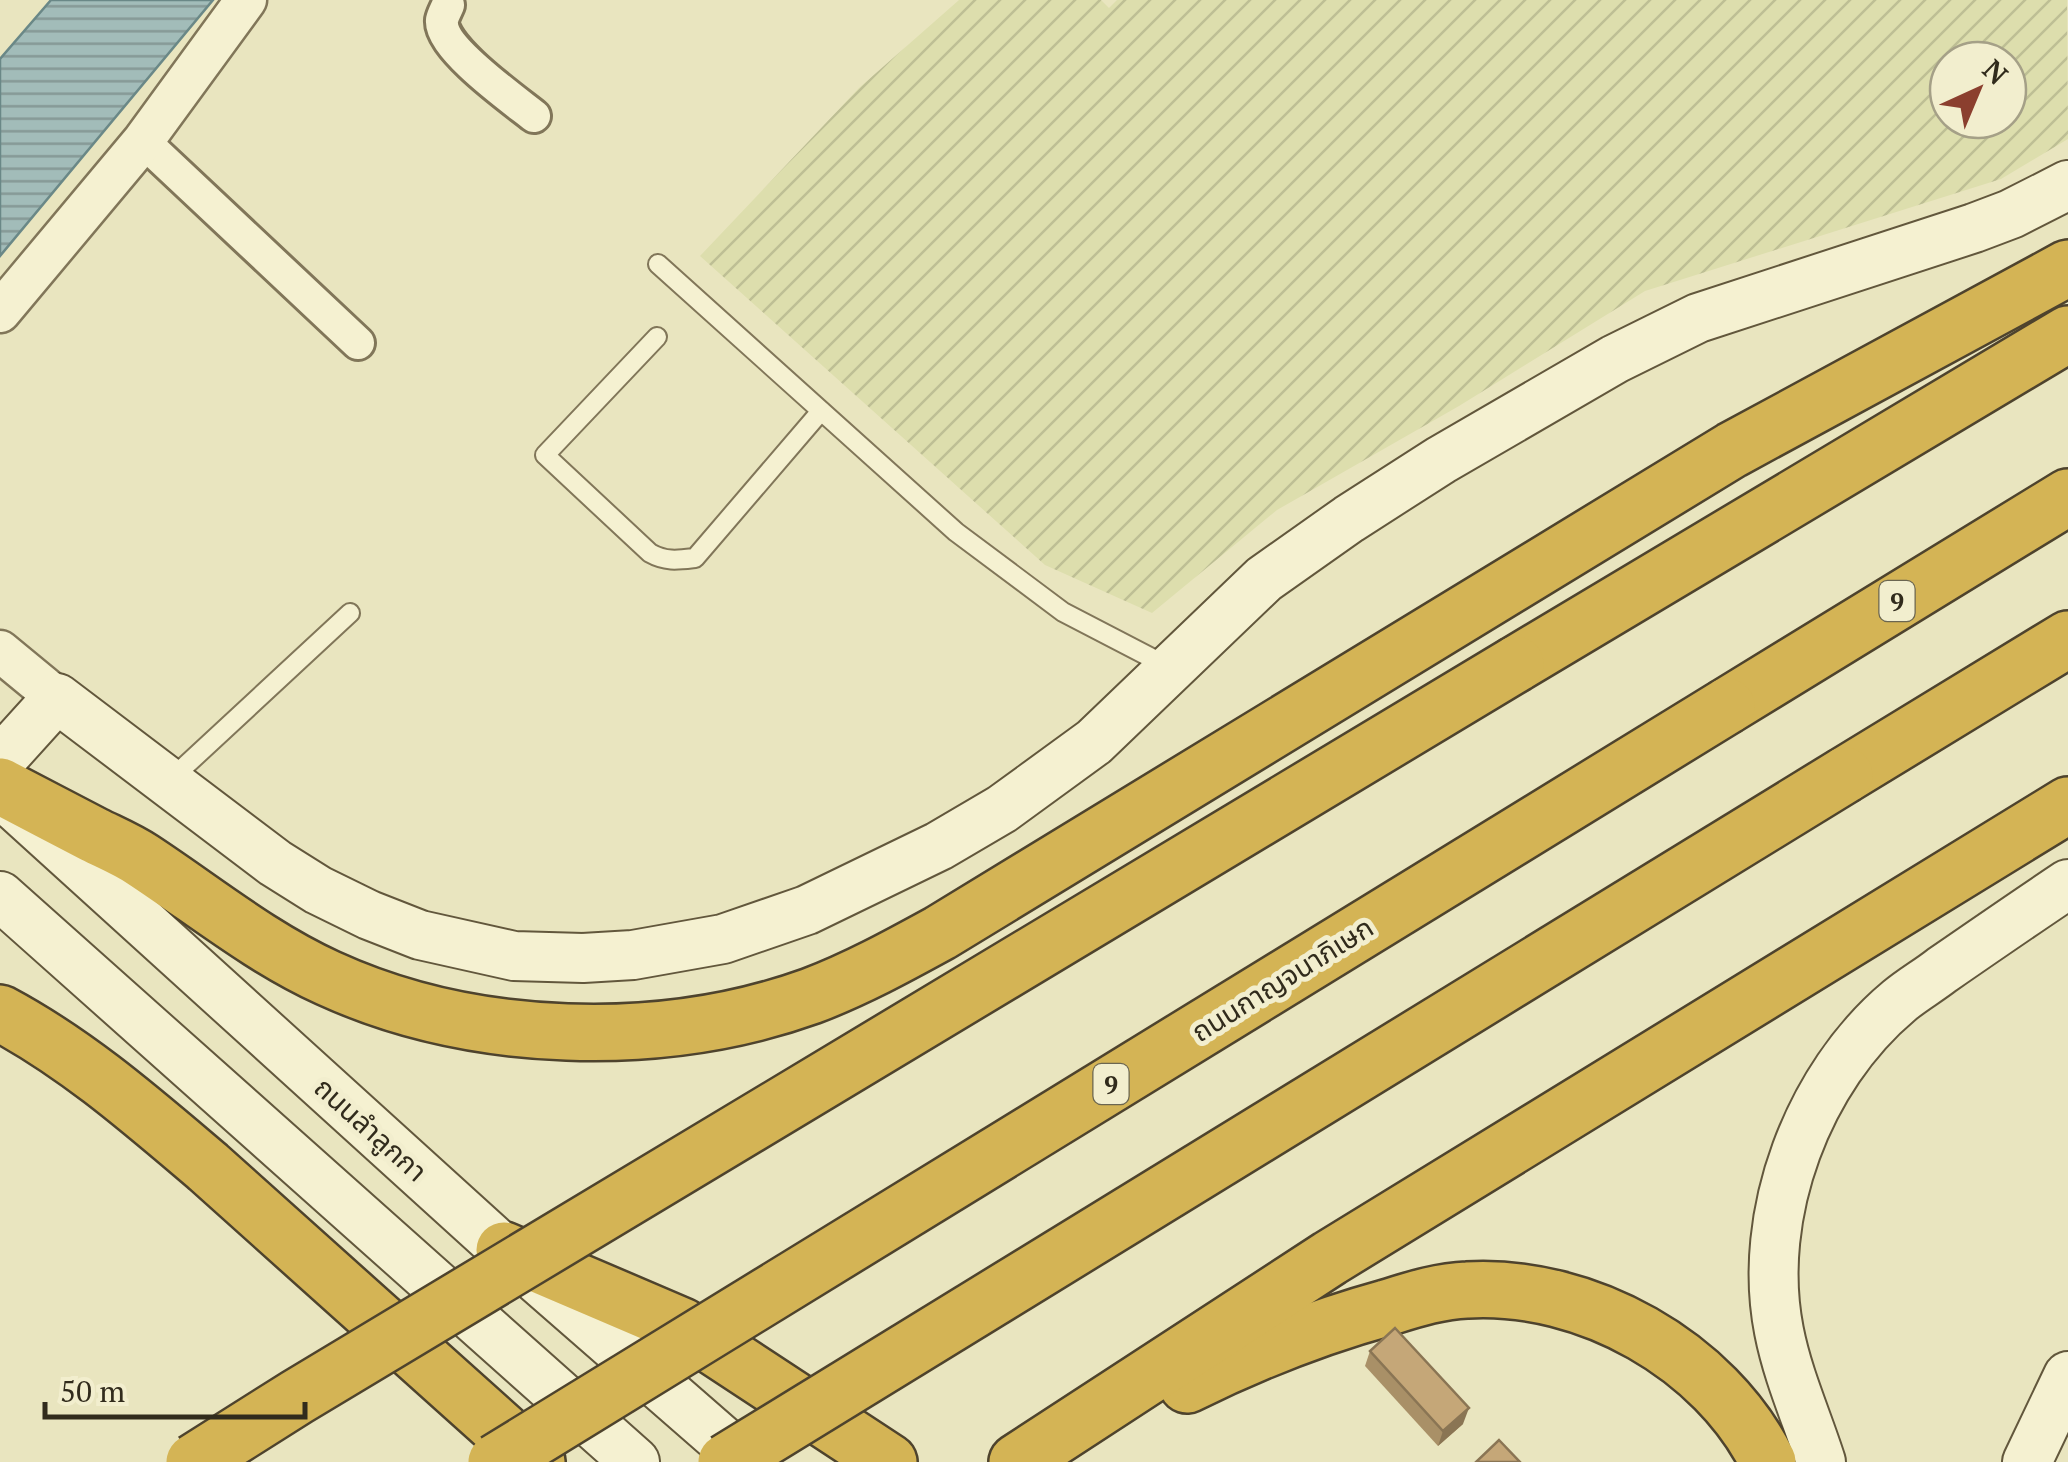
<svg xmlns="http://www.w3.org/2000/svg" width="2068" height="1462" font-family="'PT Serif','Noto Sans Thai',serif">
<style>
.farmland{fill:url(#farmland-furrows);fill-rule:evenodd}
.water{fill:url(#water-rules);stroke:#6a8887;stroke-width:2.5}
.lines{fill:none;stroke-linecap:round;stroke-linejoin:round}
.service-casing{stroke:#817659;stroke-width:22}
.minor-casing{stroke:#817659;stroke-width:38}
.tertiary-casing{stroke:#817659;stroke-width:45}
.secondary-casing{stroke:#62573c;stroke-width:52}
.motorway-casing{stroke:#4e432d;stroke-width:60}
.service{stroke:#f5f1d1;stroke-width:18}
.minor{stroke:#f5f1d1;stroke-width:32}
.tertiary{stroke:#f5f1d1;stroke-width:40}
.secondary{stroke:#f5f1d1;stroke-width:48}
.motorway{stroke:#d4b455;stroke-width:55}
.motorway-bridge-casing{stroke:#4e432d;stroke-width:60;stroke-linecap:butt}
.motorway-bridge{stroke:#d4b455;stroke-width:55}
.wall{fill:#a99067}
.shaded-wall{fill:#8a7554}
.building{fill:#c5a778;stroke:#8a7554;stroke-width:2.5}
.labels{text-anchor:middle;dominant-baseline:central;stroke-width:10;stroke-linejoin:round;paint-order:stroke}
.shield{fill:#f2eece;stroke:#6b6651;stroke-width:2.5}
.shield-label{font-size:25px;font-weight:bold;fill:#312b1c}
.street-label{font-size:28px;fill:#312b1c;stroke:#f2eece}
</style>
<defs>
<pattern id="farmland-furrows" width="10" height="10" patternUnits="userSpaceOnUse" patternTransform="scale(2.5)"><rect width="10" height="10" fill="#dddead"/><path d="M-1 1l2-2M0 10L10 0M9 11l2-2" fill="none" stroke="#bebf94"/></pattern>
<pattern id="water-rules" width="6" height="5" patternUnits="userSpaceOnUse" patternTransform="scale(2.5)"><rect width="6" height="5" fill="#a2bcb9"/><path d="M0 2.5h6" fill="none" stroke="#859996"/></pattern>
</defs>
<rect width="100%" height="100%" fill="#e9e5bf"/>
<path class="farmland" d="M 959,0 L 1101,0 L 1109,8 L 1117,0 L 2067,0 L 2068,139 L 2001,179 L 1645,291 L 1459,406 L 1277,510 L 1152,613 L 1045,565 L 700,256 L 859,88 ZM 2008,60 L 2008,120 L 1948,120 L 1948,60 Z"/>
<path class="water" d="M 51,0 L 213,0 L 0,256 L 0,59 Z"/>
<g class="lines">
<defs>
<g id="service">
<path d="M 658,264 L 956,532 L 1063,612 L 1169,667"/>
<path d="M 657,337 L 545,455 L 650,553 C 666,562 678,560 695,558 L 821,411"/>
<path d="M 171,779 L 350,613"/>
</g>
<g id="minor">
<path d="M 448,5 C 446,10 443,15 442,20 C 439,47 514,100 534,116"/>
<path d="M 143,141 L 358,343"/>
</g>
<g id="tertiary">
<path d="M 0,312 L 143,141 L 246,0"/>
<path d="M 0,651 L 57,698"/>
</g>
<g id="secondary">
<path d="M 0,761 L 57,698 L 275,863 L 318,890 L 369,915 L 420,935 L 514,956 L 583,958 L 633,955 L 723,939 L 807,910 L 939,846 L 1002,809 L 1094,742 L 1264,579 L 1349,519 L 1441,460 L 1615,359 L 1698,318 L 1974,228 L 2011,214 L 2068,185"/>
<path d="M 17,808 L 504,1250 L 747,1462"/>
<path d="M 0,896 L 635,1462"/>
<path d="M 1821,1462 C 1807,1418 1788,1377 1779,1331 C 1756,1215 1808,1077 1899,1001 C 1912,990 1928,981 1942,970 C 1984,941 2026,912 2068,884"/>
<path d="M 2027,1462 L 2068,1376"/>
</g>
<g id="motorway">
<path d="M 1516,664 L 2068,334"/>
<path d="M 1727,706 L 2068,497"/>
<path d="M 1845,775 L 2068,639"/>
<path d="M 0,786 C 31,802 63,819 94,835 C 110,843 127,850 142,860 C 203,900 260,947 328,978 C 472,1044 661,1050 811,996 C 856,979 898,956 940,933 L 1732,450 L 2068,268"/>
<path d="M 0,1013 C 77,1054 142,1111 208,1167 L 537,1462"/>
<path d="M 504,1250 L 682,1326 L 889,1462"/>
<path d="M 1187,1385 C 1252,1353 1317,1327 1386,1308 C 1412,1300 1439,1291 1467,1290 C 1586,1283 1715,1355 1768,1462"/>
<path d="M 1017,1462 L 1330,1258 L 2068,805"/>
</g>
</defs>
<use href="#service" class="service-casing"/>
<use href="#minor" class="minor-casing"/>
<use href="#tertiary" class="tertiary-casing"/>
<use href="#secondary" class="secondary-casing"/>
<use href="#motorway" class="motorway-casing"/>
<use href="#service" class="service"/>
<use href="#minor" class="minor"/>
<use href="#tertiary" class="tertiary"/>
<use href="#secondary" class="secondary"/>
<use href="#motorway" class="motorway"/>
<defs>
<g id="motorway-bridge">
<path d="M 194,1462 L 297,1397 L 1516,664"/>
<path d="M 496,1462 L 1727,706"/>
<path d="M 726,1462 L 1845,775"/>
</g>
</defs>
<use href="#motorway-bridge" class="motorway-bridge-casing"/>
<use href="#motorway-bridge" class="motorway-bridge"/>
</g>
<path class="wall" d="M 1370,1351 L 1463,1424 L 1438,1446 L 1365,1366 Z"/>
<path class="shaded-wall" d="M 1469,1408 L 1463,1424 L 1438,1446 L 1443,1431 Z"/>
<g class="building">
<path d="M 1395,1328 L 1469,1408 L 1443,1431 L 1370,1351 Z"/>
<path d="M 1499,1440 L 1520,1462 L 1476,1462 Z"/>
</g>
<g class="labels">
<g class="shield">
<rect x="1879.5" y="581" width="35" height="40" rx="8"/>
<rect x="1093.5" y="1064" width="35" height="40" rx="8"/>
</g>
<g class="shield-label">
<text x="1897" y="601">9</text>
<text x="1111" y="1084">9</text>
</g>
<g class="street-label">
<text transform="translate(1282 979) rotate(-32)">ถนนกาญจนาภิเษก</text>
<text transform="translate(371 1129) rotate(42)">ถนนลำลูกกา</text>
</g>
</g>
<g transform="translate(1978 90) rotate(44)"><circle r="48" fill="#f2eece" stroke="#a5a087" stroke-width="2.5"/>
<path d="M0-8L18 38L0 25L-18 38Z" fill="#8b3f2e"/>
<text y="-15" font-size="28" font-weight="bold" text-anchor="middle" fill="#312b1c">N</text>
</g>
<path d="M45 1402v15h260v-15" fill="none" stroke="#312b1c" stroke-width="5"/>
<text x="60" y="1402" font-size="30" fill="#312b1c" stroke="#f2eece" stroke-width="8" paint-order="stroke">50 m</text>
</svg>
